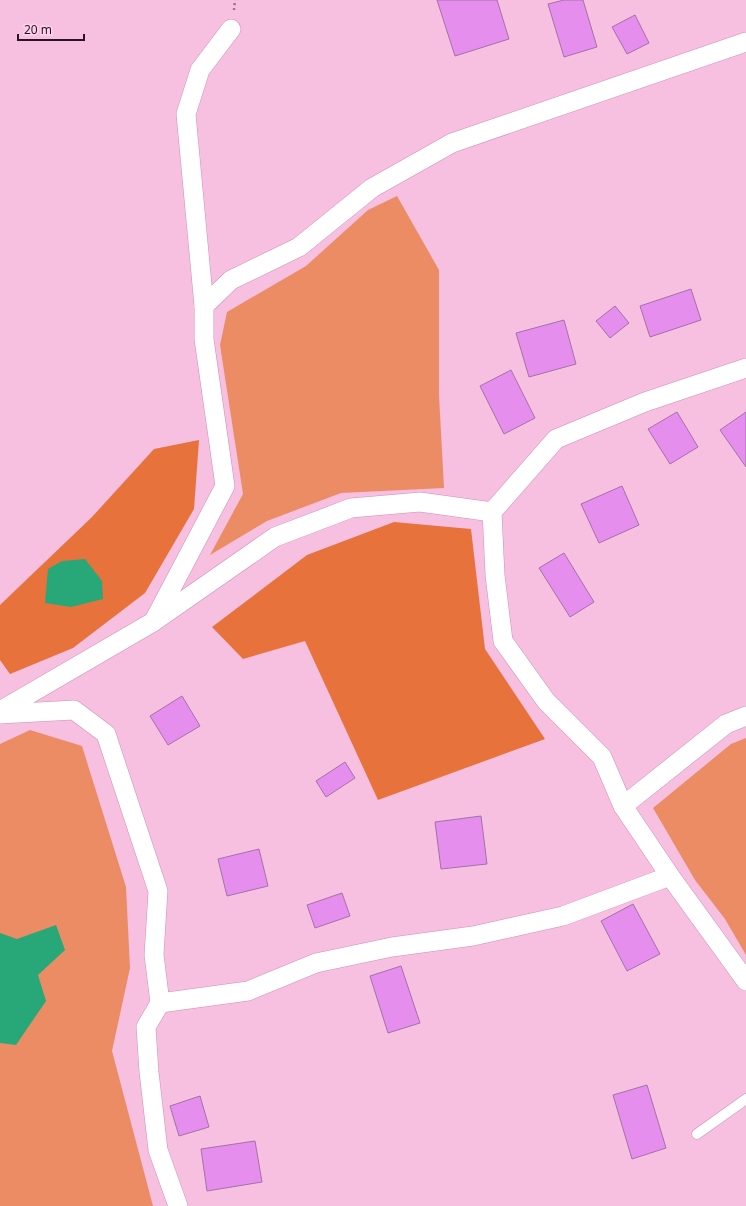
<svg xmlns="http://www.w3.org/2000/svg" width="746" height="1206" font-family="'Noto Sans',sans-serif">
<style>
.green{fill:#eb8c64}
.forest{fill:#e7723c}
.water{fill:#28a779}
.building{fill:#e58eee;stroke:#a272a7}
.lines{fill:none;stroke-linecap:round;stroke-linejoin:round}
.lane-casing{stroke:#cf8db4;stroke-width:11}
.street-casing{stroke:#cf8db4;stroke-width:20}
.path{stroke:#997088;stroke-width:2.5;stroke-dasharray:2 3;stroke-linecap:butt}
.lane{stroke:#fff;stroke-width:10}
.street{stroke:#fff;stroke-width:19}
</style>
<rect width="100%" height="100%" fill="#f7c0e0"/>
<g class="green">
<path d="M 397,196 L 439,270 L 439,395 L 444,488 L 341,493 L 267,521 L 210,555 L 243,494 L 220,345 L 227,312 L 306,266 L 368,210 Z"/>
<path d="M 30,730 L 82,746 L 126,887 L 130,968 L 112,1051 L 153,1206 L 0,1206 L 0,744 Z"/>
<path d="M 746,738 L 746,955 L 725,919 L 695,880 L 653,808 L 731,744 Z"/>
</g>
<g class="forest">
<path d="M 199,440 L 194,509 L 145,593 L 73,648 L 10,674 L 0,660 L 0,605 L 92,517 L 154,449 Z"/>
<path d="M 394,522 L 471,529 L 485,649 L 545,739 L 378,800 L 305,641 L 243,659 L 212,627 L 307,555 Z"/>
</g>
<g class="water">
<path d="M 85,559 L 102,581 L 103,599 L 71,607 L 45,603 L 48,569 L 62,561 Z"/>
<path d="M 56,925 L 65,950 L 38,975 L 46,1001 L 16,1045 L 0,1043 L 0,933 L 17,939 Z"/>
</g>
<g class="building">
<path d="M 437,0 L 497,0 L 509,39 L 455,56 Z"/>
<path d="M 564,0 L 583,0 L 597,47 L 564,57 L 548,4 Z"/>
<path d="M 635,15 L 649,43 L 627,54 L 612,27 Z"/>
<path d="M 691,289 L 701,320 L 650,337 L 640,306 Z"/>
<path d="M 615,306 L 629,323 L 610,338 L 596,321 Z"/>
<path d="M 564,320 L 576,364 L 529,377 L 516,333 Z"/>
<path d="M 511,370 L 535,418 L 504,434 L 480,386 Z"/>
<path d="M 677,412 L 698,447 L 670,464 L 648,429 Z"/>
<path d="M 746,412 L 746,467 L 720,430 Z"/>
<path d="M 622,486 L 639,525 L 599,543 L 581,504 Z"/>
<path d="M 564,553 L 594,602 L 570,617 L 539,568 Z"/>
<path d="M 182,696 L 200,726 L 168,745 L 150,716 Z"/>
<path d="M 345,762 L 355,778 L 326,797 L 316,781 Z"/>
<path d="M 481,816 L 487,864 L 441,869 L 435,822 Z"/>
<path d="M 259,849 L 268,886 L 227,896 L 218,859 Z"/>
<path d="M 342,893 L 350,916 L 315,928 L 307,905 Z"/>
<path d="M 633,904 L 660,954 L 627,971 L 601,921 Z"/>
<path d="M 401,966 L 420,1023 L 388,1033 L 370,976 Z"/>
<path d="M 647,1085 L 666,1148 L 632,1159 L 613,1095 Z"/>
<path d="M 200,1096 L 209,1127 L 179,1136 L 170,1106 Z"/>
<path d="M 255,1141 L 262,1182 L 207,1191 L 201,1149 Z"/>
</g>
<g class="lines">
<defs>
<path id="lane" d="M 697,1134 L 746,1099"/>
<g id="street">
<path d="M 204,306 L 231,280 L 299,247 L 372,188 L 452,143 L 746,42"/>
<path d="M 492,512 L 495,575 L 503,641 L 546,701 L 602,757 L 623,806 L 670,876 L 746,981"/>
<path d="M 155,619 L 225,486 L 204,339 L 204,306 L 186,114 L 200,70 L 231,29"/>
<path d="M 0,711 L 153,622 L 275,537 L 351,508 L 420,502 L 492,512 L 556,439 L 645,402 L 746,368"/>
<path d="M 0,714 L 74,710 L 106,734 L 158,891 L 154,955 L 160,1003 L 146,1027 L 149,1072 L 158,1150 L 178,1206"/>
<path d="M 623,806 L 726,724 L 746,716"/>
<path d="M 160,1003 L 248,991 L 316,963 L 392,947 L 473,936 L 563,916 L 670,876"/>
</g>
</defs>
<use href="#lane" class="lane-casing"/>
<use href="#street" class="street-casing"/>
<path class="path" d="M 234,10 L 235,0"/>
<use href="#lane" class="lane"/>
<use href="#street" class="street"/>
</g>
<path d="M18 34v6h66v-6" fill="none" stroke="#2c1323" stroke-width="2"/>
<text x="24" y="34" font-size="12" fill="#2c1323" stroke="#fcd2ea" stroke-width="3" paint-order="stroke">20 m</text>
</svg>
